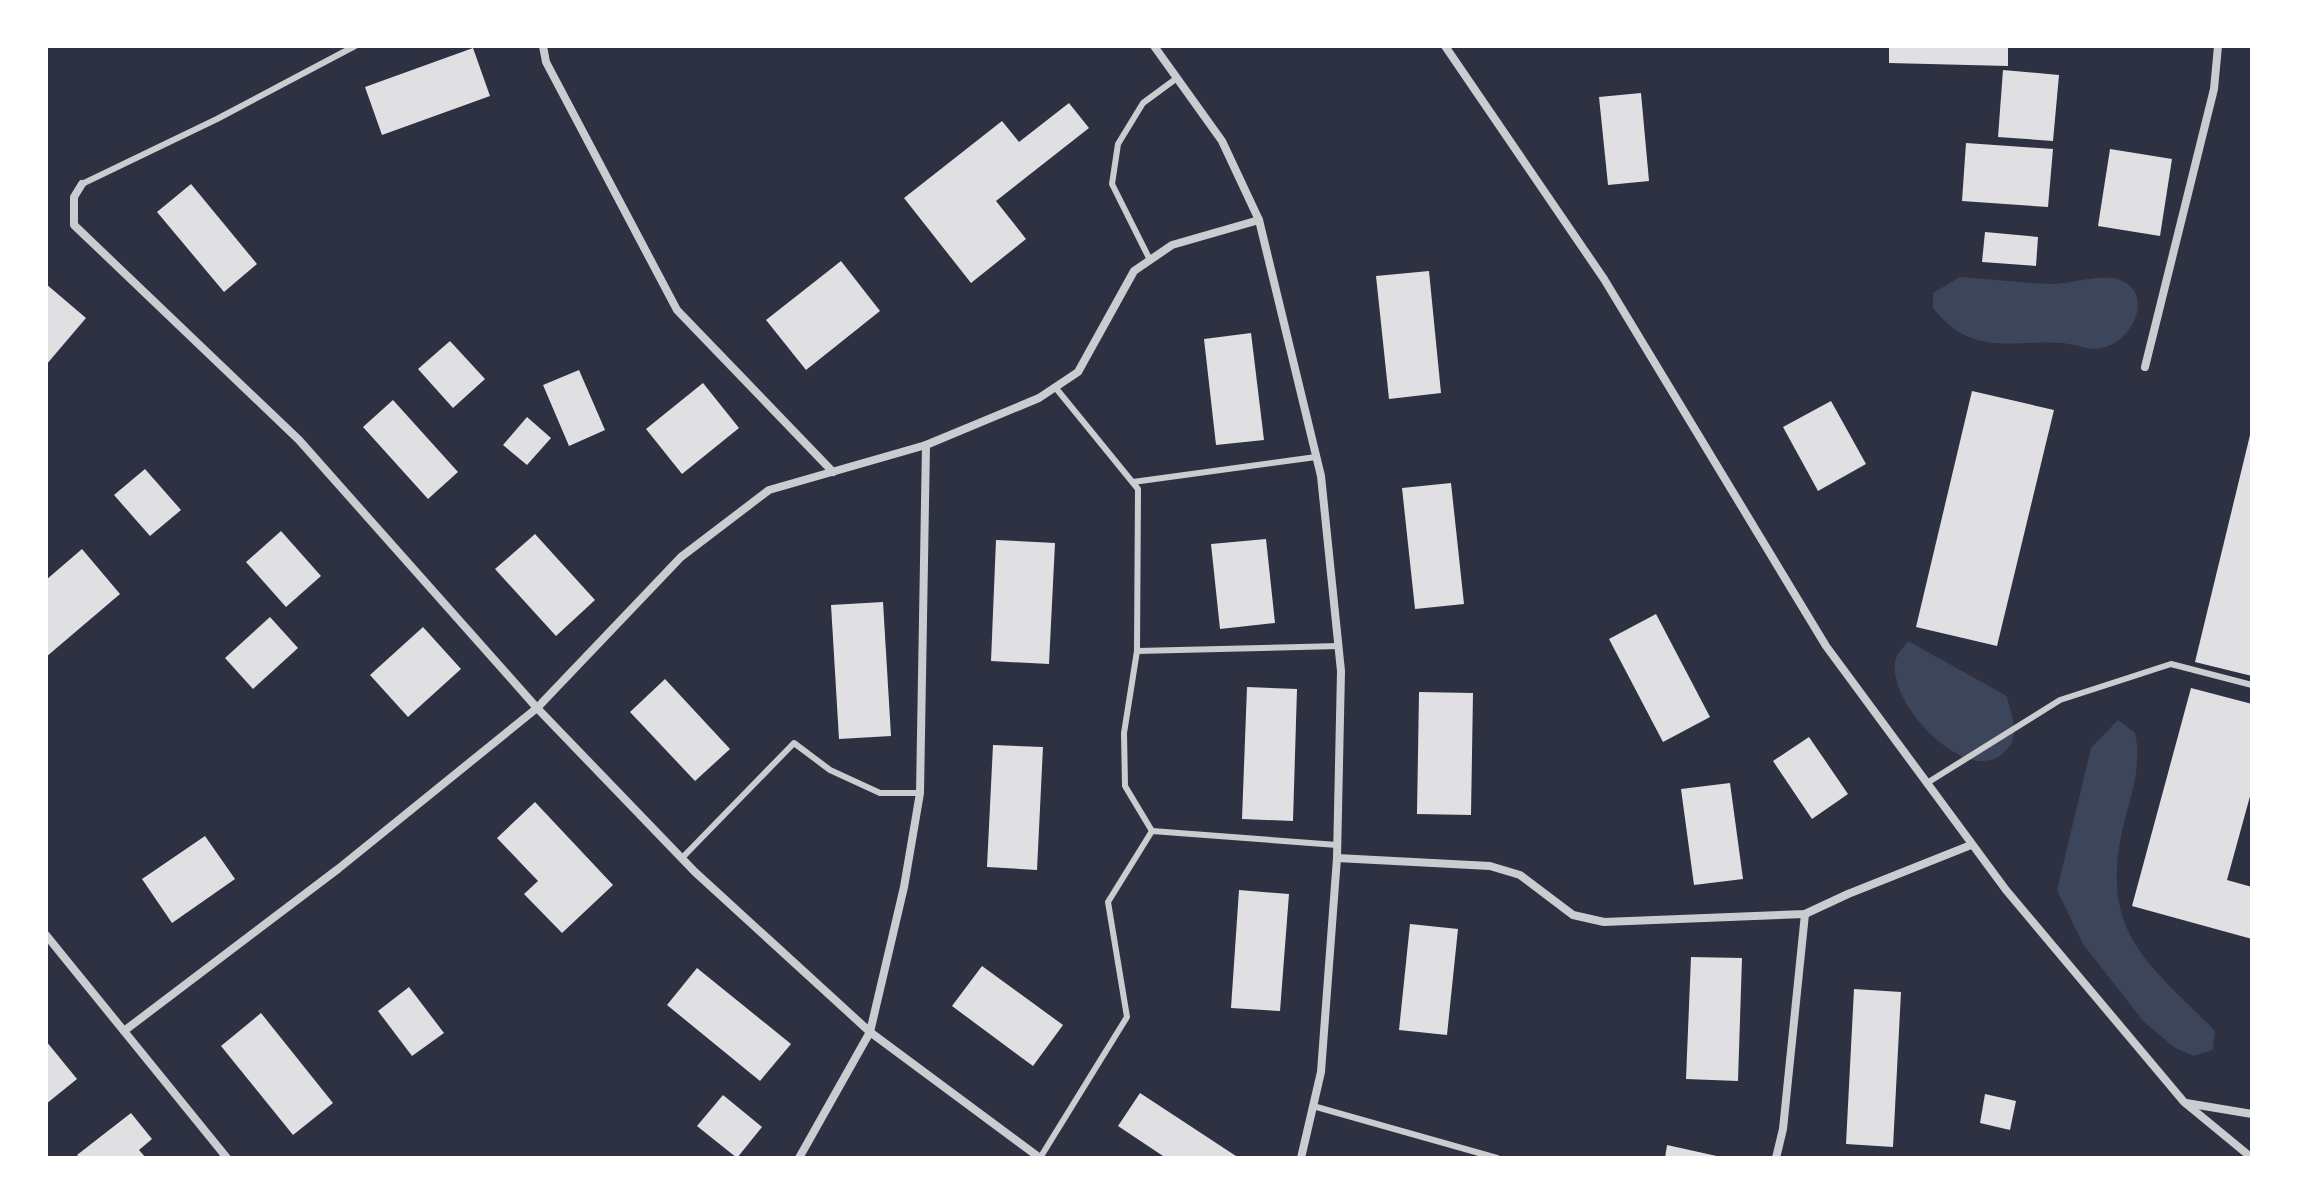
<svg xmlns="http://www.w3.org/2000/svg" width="2298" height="1204" font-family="Rubik,sans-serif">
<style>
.green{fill:#3c4559}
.building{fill:#e0e0e3}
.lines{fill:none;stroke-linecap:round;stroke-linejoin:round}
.service{stroke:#caccd0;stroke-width:6}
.minor{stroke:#caccd0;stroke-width:8}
</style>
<rect width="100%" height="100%" fill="#2d3142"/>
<g class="green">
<path d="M 1960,277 C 1990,279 2020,283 2051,284 C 2071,284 2098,274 2117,279 C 2154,290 2136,336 2108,346 C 2091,353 2078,344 2061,343 C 2009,340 1972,357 1933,308 L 1933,293 Z"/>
<path d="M 1908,641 L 2007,696 C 2009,707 2015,721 2014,732 C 2014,743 2006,752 1998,757 C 1958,781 1880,693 1897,656 C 1899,651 1905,646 1908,641 Z"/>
<path d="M 2118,720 L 2135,733 C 2142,764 2132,792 2124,823 C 2098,932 2145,960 2215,1031 L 2213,1050 L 2193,1056 L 2174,1047 L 2144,1022 L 2083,944 L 2057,890 L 2091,748 Z"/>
</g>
<g class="building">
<path d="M 1889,46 L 2008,46 L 2008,66 L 1889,63 Z"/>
<path d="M 473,48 L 490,96 L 382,135 L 365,87 Z"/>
<path d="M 2003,70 L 2059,75 L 2053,141 L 1998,137 Z"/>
<path d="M 1641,93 L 1649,181 L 1608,185 L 1599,97 Z"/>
<path d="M 1069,103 L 1089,128 L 996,201 L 1026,239 L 971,283 L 904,198 L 1002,121 L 1019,142 Z"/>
<path d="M 1966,143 L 2053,149 L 2048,207 L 1962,201 Z"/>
<path d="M 2110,149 L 2172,159 L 2160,236 L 2098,226 Z"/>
<path d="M 191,184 L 257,264 L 224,292 L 157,212 Z"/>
<path d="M 1985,232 L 2038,237 L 2036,266 L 1982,262 Z"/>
<path d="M 841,261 L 880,311 L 806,370 L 766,320 Z"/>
<path d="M 1429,271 L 1441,393 L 1389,399 L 1376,276 Z"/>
<path d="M 46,284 L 86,318 L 46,365 Z"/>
<path d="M 1251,333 L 1264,440 L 1216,445 L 1204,339 Z"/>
<path d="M 450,341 L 485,379 L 453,408 L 418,369 Z"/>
<path d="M 579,370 L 605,430 L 569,446 L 543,385 Z"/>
<path d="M 703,383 L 739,428 L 682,474 L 646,429 Z"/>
<path d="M 1972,391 L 2054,410 L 1997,646 L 1916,627 Z"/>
<path d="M 393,400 L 458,472 L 428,499 L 363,427 Z"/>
<path d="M 1831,401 L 1866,464 L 1818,491 L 1783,427 Z"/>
<path d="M 527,417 L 551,438 L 527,465 L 503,445 Z"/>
<path d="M 2251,431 L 2252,431 L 2252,676 L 2195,662 Z"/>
<path d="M 145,469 L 181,510 L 150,536 L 114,495 Z"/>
<path d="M 1451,483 L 1464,604 L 1415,609 L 1402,488 Z"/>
<path d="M 281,531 L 321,576 L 286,607 L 246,562 Z"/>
<path d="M 535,534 L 595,600 L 556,636 L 495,569 Z"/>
<path d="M 1266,539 L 1275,623 L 1220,629 L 1211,544 Z"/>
<path d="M 996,540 L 1055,543 L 1049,664 L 991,661 Z"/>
<path d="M 82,549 L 120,594 L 46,657 L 46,580 Z"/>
<path d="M 883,602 L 891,736 L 839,739 L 831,605 Z"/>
<path d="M 1656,614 L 1710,717 L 1663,742 L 1609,639 Z"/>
<path d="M 270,617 L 298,648 L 253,689 L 225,658 Z"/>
<path d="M 423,627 L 461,669 L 408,717 L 370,675 Z"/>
<path d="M 665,679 L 730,749 L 695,781 L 630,712 Z"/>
<path d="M 1247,687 L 1297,689 L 1293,821 L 1242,819 Z"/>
<path d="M 2191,688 L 2252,704 L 2252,789 L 2227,880 L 2252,887 L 2252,939 L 2132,906 Z"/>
<path d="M 1419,692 L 1473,693 L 1471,815 L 1417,814 Z"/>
<path d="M 1809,737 L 1848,794 L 1812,819 L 1773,761 Z"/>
<path d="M 993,745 L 1043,747 L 1037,870 L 987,867 Z"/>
<path d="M 1730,783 L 1743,879 L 1694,885 L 1681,789 Z"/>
<path d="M 535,802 L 613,885 L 562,933 L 524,894 L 538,881 L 497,838 Z"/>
<path d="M 205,836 L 235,879 L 172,923 L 142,879 Z"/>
<path d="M 1239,890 L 1289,894 L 1280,1011 L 1231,1008 Z"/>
<path d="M 1410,924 L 1458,929 L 1447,1035 L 1399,1030 Z"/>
<path d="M 1691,957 L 1742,958 L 1738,1081 L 1686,1079 Z"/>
<path d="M 982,966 L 1063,1025 L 1033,1066 L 952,1006 Z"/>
<path d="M 697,968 L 791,1044 L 760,1081 L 667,1005 Z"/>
<path d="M 409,987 L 444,1033 L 412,1056 L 378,1011 Z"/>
<path d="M 1854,989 L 1901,992 L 1893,1147 L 1846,1144 Z"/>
<path d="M 261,1013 L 333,1103 L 293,1135 L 221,1046 Z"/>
<path d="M 46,1041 L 77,1079 L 46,1104 Z"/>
<path d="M 1140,1093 L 1239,1158 L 1166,1158 L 1118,1126 Z"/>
<path d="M 1985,1094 L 2016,1101 L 2010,1130 L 1980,1123 Z"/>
<path d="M 723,1095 L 762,1127 L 737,1158 L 697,1126 Z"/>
<path d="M 131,1113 L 152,1139 L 139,1150 L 146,1158 L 80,1158 L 77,1155 Z"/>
<path d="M 1667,1145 L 1721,1157 L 1721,1158 L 1665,1158 Z"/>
</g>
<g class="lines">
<g class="service">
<path d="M 82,184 L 217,119 L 355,46"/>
<path d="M 1150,260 L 1112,184 L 1118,144 L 1143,103 L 1177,78"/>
<path d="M 1055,387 L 1138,489 L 1137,651 L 1124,733 L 1125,786 L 1152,831"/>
<path d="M 1133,482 L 1316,457"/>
<path d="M 1137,651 L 1339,646"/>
<path d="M 1927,783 L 2060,700 L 2171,664 L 2252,685"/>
<path d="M 682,858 L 794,743 L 830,770 L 880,793 L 920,793"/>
<path d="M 1313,1106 L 1497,1158"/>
<path d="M 1040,1158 L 1127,1017 L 1108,902 L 1152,831 L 1337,845"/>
</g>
<g class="minor">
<path d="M 543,46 L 546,62 L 677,310 L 833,472"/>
<path d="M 1154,46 L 1222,141 L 1259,220 L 1321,476 L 1341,671 L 1337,858 L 1321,1072 L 1301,1158"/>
<path d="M 1445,46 L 1604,279 L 1826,646 L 2006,890 L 2184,1102 L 2252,1158"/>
<path d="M 82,184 L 74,197 L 74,225 L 299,440 L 537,708 L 695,872 L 870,1032 L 1040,1158"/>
<path d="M 2145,367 L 2214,89 L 2218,46"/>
<path d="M 1337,858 L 1490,866 L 1520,875 L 1573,915 L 1604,922 L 1805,914 L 1848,894 L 1971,845"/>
<path d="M 46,935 L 227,1158"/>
<path d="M 124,1031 L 338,869 L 537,708 L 681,557 L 769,490 L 926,445 L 1039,398 L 1078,372 L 1134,271 L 1172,245 L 1259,220"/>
<path d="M 2186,1103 L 2252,1114"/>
<path d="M 799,1158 L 870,1032 L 904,887 L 920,793 L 926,445"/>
<path d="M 1776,1158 L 1783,1129 L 1805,914"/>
</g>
</g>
<rect width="2298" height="1204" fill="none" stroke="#ffffff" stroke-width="96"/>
</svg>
